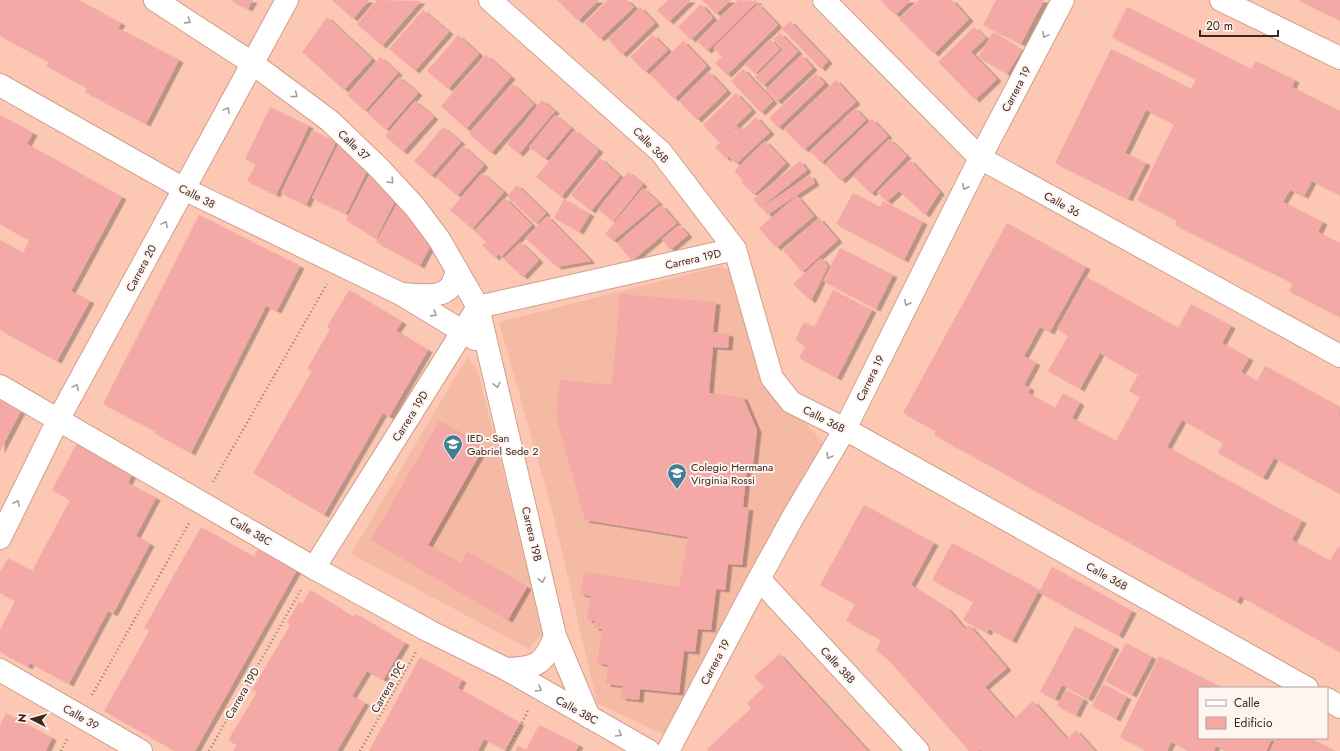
<svg xmlns="http://www.w3.org/2000/svg" width="1340" height="751" font-family="Jost,sans-serif">
<style>
.built{fill:#f5baa4}
.building{fill:#f5a9a6;filter:url(#shadow)}
.lines{fill:none;stroke-linecap:round;stroke-linejoin:round}
.minor-casing{stroke:#d09f8c;stroke-width:24}
.path{stroke:#9d796b;stroke-width:2.5;stroke-dasharray:1 3;stroke-linecap:butt}
.minor{stroke:#fff;stroke-width:22}
.oneway{stroke:#a79e9b}
.labels{text-anchor:middle;dominant-baseline:central;stroke-width:4;stroke-linejoin:round;paint-order:stroke}
.street-label{font-size:11px;fill:#3b2820;stroke:#fff4f0}
.poi-label{font-size:11px;fill:#3b2820;stroke:#fff4f0;text-anchor:start}
</style>
<defs>
<filter id="shadow"><feDropShadow dx="4.5" dy="2.5" stdDeviation="0" flood-color="#0004"/></filter>
</defs>
<rect width="100%" height="100%" fill="#fcc8b4"/>
<g class="built">
<path d="M 721,266 L 737,275 L 795,413 L 830,449 L 671,738 L 597,703 L 554,518 L 499,322 Z"/>
<path d="M 467,357 L 477,369 L 544,631 L 529,649 L 351,554 Z"/>
</g>
<g class="building">
<path d="M 0,0 L 81,0 L 80,1 L 121,23 L 118,28 L 179,60 L 146,124 L 85,92 L 87,88 L 46,66 L 49,62 L 0,36 Z"/>
<path d="M 230,0 L 253,0 L 248,9 Z"/>
<path d="M 332,0 L 369,0 L 353,19 Z"/>
<path d="M 377,0 L 421,1 L 382,46 L 357,24 Z"/>
<path d="M 557,0 L 599,0 L 578,21 Z"/>
<path d="M 608,0 L 627,0 L 634,7 L 600,39 L 585,23 Z"/>
<path d="M 668,0 L 691,0 L 669,22 L 657,10 Z"/>
<path d="M 702,0 L 731,0 L 716,14 Z"/>
<path d="M 738,0 L 758,1 L 707,51 L 697,41 Z"/>
<path d="M 880,0 L 911,0 L 895,15 Z"/>
<path d="M 919,0 L 952,0 L 969,19 L 934,54 L 899,19 Z"/>
<path d="M 996,0 L 1044,0 L 1021,44 L 983,25 Z"/>
<path d="M 1298,0 L 1340,0 L 1340,20 L 1315,8 Z"/>
<path d="M 701,4 L 713,18 L 691,40 L 678,27 Z"/>
<path d="M 758,4 L 778,25 L 727,75 L 715,63 L 722,57 L 713,48 Z"/>
<path d="M 640,7 L 655,23 L 622,55 L 608,39 Z"/>
<path d="M 1127,7 L 1251,69 L 1256,61 L 1295,80 L 1292,87 L 1340,111 L 1340,195 L 1312,181 L 1304,196 L 1290,190 L 1283,202 L 1323,222 L 1318,232 L 1340,243 L 1340,317 L 1289,291 L 1293,283 L 1175,225 L 1177,220 L 1137,200 L 1174,124 L 1146,110 L 1125,153 L 1146,163 L 1128,199 L 1055,163 L 1111,49 L 1191,89 L 1196,79 L 1112,37 Z"/>
<path d="M 423,10 L 449,32 L 415,71 L 389,49 Z"/>
<path d="M 327,17 L 372,59 L 344,90 L 302,52 Z"/>
<path d="M 790,21 L 828,61 L 821,69 L 782,29 Z"/>
<path d="M 974,27 L 986,38 L 971,52 L 997,79 L 975,100 L 938,62 Z"/>
<path d="M 993,32 L 1022,50 L 1007,74 L 978,57 Z"/>
<path d="M 780,33 L 798,52 L 763,86 L 755,77 L 783,49 L 773,39 Z"/>
<path d="M 458,35 L 479,54 L 448,89 L 427,71 Z"/>
<path d="M 653,35 L 668,50 L 645,72 L 630,57 Z"/>
<path d="M 770,39 L 780,49 L 755,74 L 745,64 Z"/>
<path d="M 683,41 L 707,66 L 674,99 L 650,74 Z"/>
<path d="M 486,55 L 511,77 L 466,129 L 441,106 Z"/>
<path d="M 801,55 L 813,68 L 777,102 L 765,90 Z"/>
<path d="M 380,57 L 398,73 L 365,111 L 347,95 Z"/>
<path d="M 743,69 L 773,101 L 761,113 L 731,81 Z"/>
<path d="M 709,72 L 727,91 L 697,120 L 679,101 Z"/>
<path d="M 816,74 L 825,83 L 778,128 L 769,118 Z"/>
<path d="M 399,77 L 418,93 L 386,130 L 367,113 Z"/>
<path d="M 836,80 L 856,102 L 804,150 L 784,129 Z"/>
<path d="M 512,84 L 534,104 L 491,153 L 469,134 Z"/>
<path d="M 736,93 L 752,110 L 719,142 L 703,125 Z"/>
<path d="M 542,100 L 555,111 L 519,154 L 507,144 Z"/>
<path d="M 415,101 L 434,117 L 403,152 L 385,136 Z"/>
<path d="M 270,107 L 309,126 L 276,195 L 247,181 L 256,164 L 245,159 Z"/>
<path d="M 855,108 L 866,120 L 821,163 L 810,151 Z"/>
<path d="M 0,115 L 33,133 L 27,144 L 122,197 L 71,291 L 90,301 L 57,361 L 0,330 L 0,240 L 23,253 L 29,240 L 0,224 Z"/>
<path d="M 555,115 L 571,128 L 545,159 L 529,147 Z"/>
<path d="M 756,117 L 770,132 L 736,164 L 729,156 L 726,159 L 715,147 L 737,126 L 742,131 Z"/>
<path d="M 872,119 L 888,136 L 841,181 L 825,164 Z"/>
<path d="M 443,127 L 461,142 L 431,176 L 414,161 Z"/>
<path d="M 312,130 L 336,142 L 306,205 L 281,193 Z"/>
<path d="M 574,130 L 599,150 L 561,197 L 536,177 Z"/>
<path d="M 889,139 L 907,156 L 871,194 L 853,176 Z"/>
<path d="M 765,141 L 786,163 L 754,195 L 741,182 L 743,180 L 734,171 Z"/>
<path d="M 338,145 L 367,171 L 346,214 L 312,198 Z"/>
<path d="M 463,146 L 484,165 L 457,196 L 436,177 Z"/>
<path d="M 600,158 L 620,176 L 591,211 L 571,195 Z"/>
<path d="M 910,160 L 940,192 L 925,215 L 899,191 L 887,202 L 877,192 Z"/>
<path d="M 800,161 L 807,170 L 760,208 L 753,199 Z"/>
<path d="M 371,171 L 398,195 L 376,239 L 346,220 Z"/>
<path d="M 628,172 L 643,184 L 613,222 L 598,209 Z"/>
<path d="M 482,173 L 504,192 L 472,229 L 450,210 Z"/>
<path d="M 810,175 L 815,183 L 767,215 L 762,207 Z"/>
<path d="M 517,185 L 546,213 L 536,224 L 507,196 Z"/>
<path d="M 643,188 L 659,203 L 613,241 L 605,234 Z"/>
<path d="M 853,193 L 880,207 L 883,201 L 923,222 L 904,260 L 836,224 Z"/>
<path d="M 797,196 L 814,216 L 776,248 L 759,228 Z"/>
<path d="M 505,198 L 532,225 L 501,257 L 498,254 L 495,258 L 482,245 L 486,242 L 474,231 Z"/>
<path d="M 564,199 L 590,214 L 579,232 L 554,218 Z"/>
<path d="M 399,200 L 433,241 L 420,266 L 376,242 Z"/>
<path d="M 661,205 L 677,223 L 632,261 L 617,243 Z"/>
<path d="M 199,215 L 300,266 L 277,311 L 266,306 L 191,453 L 154,433 L 155,431 L 103,404 Z"/>
<path d="M 547,216 L 591,261 L 557,267 L 525,238 Z"/>
<path d="M 819,218 L 838,240 L 802,272 L 783,250 Z"/>
<path d="M 1007,223 L 1086,267 L 1050,332 L 1040,327 L 1024,356 L 1036,363 L 1024,385 L 1030,388 L 1028,393 L 1055,408 L 1063,393 L 1080,403 L 1072,418 L 1116,441 L 1140,397 L 1129,391 L 1138,375 L 1100,353 L 1080,389 L 1048,371 L 1068,336 L 1057,329 L 1086,277 L 1178,328 L 1191,304 L 1231,326 L 1222,343 L 1249,358 L 1241,372 L 1257,381 L 1265,366 L 1340,407 L 1339,415 L 1340,416 L 1340,494 L 1274,458 L 1263,478 L 1218,453 L 1223,443 L 1182,420 L 1167,447 L 1302,521 L 1292,540 L 1330,561 L 1338,546 L 1340,547 L 1340,652 L 1240,596 L 1237,602 L 934,435 L 936,431 L 903,413 Z"/>
<path d="M 679,225 L 688,235 L 670,250 L 662,239 Z"/>
<path d="M 520,242 L 539,260 L 523,277 L 503,259 Z"/>
<path d="M 840,248 L 893,275 L 876,309 L 823,281 Z"/>
<path d="M 821,258 L 828,266 L 811,301 L 793,284 Z"/>
<path d="M 349,290 L 402,322 L 396,331 L 428,350 L 389,417 L 383,413 L 324,515 L 253,473 L 312,371 L 307,369 L 330,329 L 327,327 Z"/>
<path d="M 833,290 L 872,310 L 837,378 L 799,358 L 805,346 L 795,340 L 804,322 L 814,327 Z"/>
<path d="M 620,294 L 716,302 L 713,332 L 729,334 L 728,348 L 713,347 L 709,393 L 743,397 L 757,430 L 753,467 L 747,467 L 743,507 L 749,508 L 742,565 L 728,564 L 725,590 L 716,589 L 711,630 L 698,629 L 695,652 L 684,651 L 679,693 L 640,689 L 639,700 L 621,698 L 623,686 L 606,684 L 608,665 L 597,663 L 602,629 L 594,628 L 595,621 L 587,620 L 591,596 L 580,594 L 584,572 L 679,587 L 688,537 L 585,520 L 556,417 L 560,380 L 612,385 Z"/>
<path d="M 0,400 L 21,411 L 0,451 Z"/>
<path d="M 439,421 L 484,447 L 428,545 L 461,564 L 467,552 L 527,587 L 508,620 L 371,540 Z"/>
<path d="M 78,441 L 133,472 L 128,483 L 156,498 L 136,536 L 150,544 L 113,614 L 108,611 L 69,684 L 30,663 L 28,667 L 0,652 L 0,630 L 15,601 L 0,593 L 0,572 L 8,558 L 32,571 L 70,500 L 52,490 Z"/>
<path d="M 864,505 L 934,543 L 911,585 L 948,609 L 965,629 L 969,625 L 1007,668 L 985,687 L 1014,719 L 1033,701 L 1067,739 L 1076,730 L 1095,751 L 981,751 L 980,749 L 978,751 L 969,751 L 890,662 L 876,650 L 881,640 L 846,621 L 855,604 L 820,585 Z"/>
<path d="M 201,527 L 254,557 L 258,549 L 297,570 L 195,751 L 175,751 L 104,711 L 149,631 L 144,628 Z"/>
<path d="M 952,543 L 1040,590 L 1052,567 L 1132,611 L 1119,636 L 1038,592 L 1012,641 L 989,629 L 987,633 L 963,620 L 973,602 L 932,580 Z"/>
<path d="M 310,590 L 353,617 L 356,614 L 405,643 L 383,680 L 367,671 L 352,696 L 365,703 L 337,751 L 233,751 L 237,745 L 228,740 L 257,692 L 252,690 L 290,625 L 287,622 L 299,602 L 302,604 Z"/>
<path d="M 1075,626 L 1115,647 L 1088,699 L 1062,685 L 1055,699 L 1040,692 Z"/>
<path d="M 1126,643 L 1152,657 L 1132,695 L 1105,681 Z"/>
<path d="M 779,654 L 845,726 L 868,751 L 708,751 L 707,749 L 751,708 L 747,703 L 764,687 L 754,677 Z"/>
<path d="M 1159,656 L 1223,688 L 1199,688 L 1199,738 L 1272,738 L 1266,751 L 1226,751 L 1216,746 L 1214,751 L 1190,751 L 1171,742 L 1167,751 L 1143,751 L 1144,749 L 1120,737 Z"/>
<path d="M 420,657 L 462,680 L 458,688 L 520,723 L 505,750 L 484,739 L 478,751 L 369,751 Z"/>
<path d="M 1103,684 L 1127,697 L 1116,719 L 1092,706 Z"/>
<path d="M 1066,690 L 1084,699 L 1076,715 L 1057,706 Z"/>
<path d="M 6,713 L 52,738 L 46,751 L 0,751 L 0,725 Z"/>
<path d="M 539,725 L 579,745 L 576,751 L 515,751 L 518,746 L 526,750 Z"/>
<path d="M 1276,738 L 1310,738 L 1336,751 L 1270,751 Z"/>
</g>
<g class="lines">
<defs>
<g id="minor">
<path d="M 155,0 L 252,63 L 330,121 L 379,168 L 415,207 L 439,239 L 478,307 L 555,636 L 589,717"/>
<path d="M 490,0 L 661,152 L 735,249 L 772,378 L 791,402 L 845,429 L 1307,688"/>
<path d="M 824,0 L 980,158 L 1340,356"/>
<path d="M 1221,0 L 1340,58"/>
<path d="M 0,85 L 184,189 L 401,294 L 475,339"/>
<path d="M 402,294 C 414,295 438,298 447,290 C 453,286 455,277 457,270"/>
<path d="M 0,386 L 314,568 L 429,631 L 506,669 L 649,751"/>
<path d="M 0,538 L 58,420 L 287,0"/>
<path d="M 314,568 L 478,307 L 735,249"/>
<path d="M 759,579 L 918,751"/>
<path d="M 506,669 C 536,668 544,665 555,636"/>
<path d="M 0,670 L 141,751"/>
<path d="M 1327,699 L 1340,707"/>
<path d="M 668,751 L 759,579 L 793,517 L 845,429 L 980,158 L 1063,0"/>
</g>
</defs>
<use href="#minor" class="minor-casing"/>
<g class="path">
<path d="M 213,482 L 327,284"/>
<path d="M 92,695 L 189,523"/>
<path d="M 61,751 L 68,737"/>
<path d="M 209,751 L 302,588"/>
<path d="M 360,751 L 416,652"/>
<path d="M 507,751 L 529,709"/>
</g>
<use href="#minor" class="minor"/>
</g>
<defs><path id="oneway-chevron" d="M-2-3.5L2.5 0L-2 3.5" fill="none" stroke-width="1.6" stroke-linecap="round" stroke-linejoin="round"/></defs>
<g class="oneway">
<use href="#oneway-chevron" transform="translate(188 21) rotate(33)"/>
<use href="#oneway-chevron" transform="translate(1045 35) rotate(118)"/>
<use href="#oneway-chevron" transform="translate(295 95) rotate(37)"/>
<use href="#oneway-chevron" transform="translate(227 110) rotate(-62)"/>
<use href="#oneway-chevron" transform="translate(391 181) rotate(47)"/>
<use href="#oneway-chevron" transform="translate(965 187) rotate(116)"/>
<use href="#oneway-chevron" transform="translate(165 224) rotate(-62)"/>
<use href="#oneway-chevron" transform="translate(907 303) rotate(116)"/>
<use href="#oneway-chevron" transform="translate(434 314) rotate(32)"/>
<use href="#oneway-chevron" transform="translate(497 385) rotate(77)"/>
<use href="#oneway-chevron" transform="translate(76 387) rotate(-62)"/>
<use href="#oneway-chevron" transform="translate(829 456) rotate(121)"/>
<use href="#oneway-chevron" transform="translate(17 503) rotate(-64)"/>
<use href="#oneway-chevron" transform="translate(542 580) rotate(77)"/>
<use href="#oneway-chevron" transform="translate(539 689) rotate(30)"/>
<use href="#oneway-chevron" transform="translate(619 734) rotate(30)"/>
</g>
<defs>
<symbol id="school-pin" viewBox="-11 -11 22 30"><path d="M0 17L-7.5 6A9.5 9.5 0 1 1 7.5 6Z" fill="#3f7e93" stroke="#fff4f0"/><path d="M0-5L7-2L0 1L-7-2ZM-4 1L0 2.5L4 1V4Q0 6-4 4Z" fill="#fff"/></symbol>
</defs>
<g fill-rule="evenodd">
<use href="#school-pin" x="442" y="433" width="22" height="30"/>
<use href="#school-pin" x="666" y="462" width="22" height="30"/>
</g>
<g class="labels">
<g class="street-label">
<text transform="translate(1016 89) rotate(-62)">Carrera 19</text>
<text transform="translate(354 145) rotate(43)">Calle 37</text>
<text transform="translate(651 145) rotate(45)">Calle 36B</text>
<text transform="translate(197 196) rotate(27)">Calle 38</text>
<text transform="translate(1062 204) rotate(29)">Calle 36</text>
<text transform="translate(693 259) rotate(-13)">Carrera 19D</text>
<text transform="translate(141 268) rotate(-62)">Carrera 20</text>
<text transform="translate(870 378) rotate(-64)">Carrera 19</text>
<text transform="translate(410 416) rotate(-58)">Carrera 19D</text>
<text transform="translate(824 419) rotate(27)">Calle 36B</text>
<text transform="translate(251 531) rotate(30)">Calle 38C</text>
<text transform="translate(532 534) rotate(77)">Carrera 19B</text>
<text transform="translate(1107 576) rotate(29)">Calle 36B</text>
<text transform="translate(715 662) rotate(-62)">Carrera 19</text>
<text transform="translate(838 665) rotate(47)">Calle 38B</text>
<text transform="translate(388 687) rotate(-60)">Carrera 19C</text>
<text transform="translate(242 693) rotate(-60)">Carrera 19D</text>
<text transform="translate(577 710) rotate(29)">Calle 38C</text>
<text transform="translate(81 717) rotate(30)">Calle 39</text>
</g>
<g class="poi-label">
<text x="467" y="438">IED - San<tspan x="467" dy="13">Gabriel Sede 2</tspan></text>
<text x="691" y="467">Colegio Hermana<tspan x="691" dy="13">Virginia Rossi</tspan></text>
</g>
</g>
<rect x="1198" y="687" width="130" height="52" fill="#fff4f0" stroke="#b1a29d"/>
<rect x="1206" y="700" width="20" height="6" fill="#ffffff" stroke="#b1a29d"/>
<text x="1234" y="707" font-size="12" fill="#3b2820">Calle</text>
<rect x="1206" y="717" width="20" height="12" fill="#f5a9a6" stroke="#b1a29d"/>
<text x="1234" y="727" font-size="12" fill="#3b2820">Edificio</text>
<g transform="translate(32 719) rotate(276)" stroke="#fff4f0" stroke-width="3" paint-order="stroke">
<path d="M0-3L7 15L0 10L-7 15Z" fill="#3b2820"/>
<text y="-6" font-size="11" font-weight="bold" text-anchor="middle" fill="#3b2820">N</text>
</g>
<path d="M1200 30v6h78v-6" fill="none" stroke="#3b2820" stroke-width="2"/>
<text x="1206" y="30" font-size="12" fill="#3b2820" stroke="#fff4f0" stroke-width="3" paint-order="stroke">20 m</text>
</svg>
